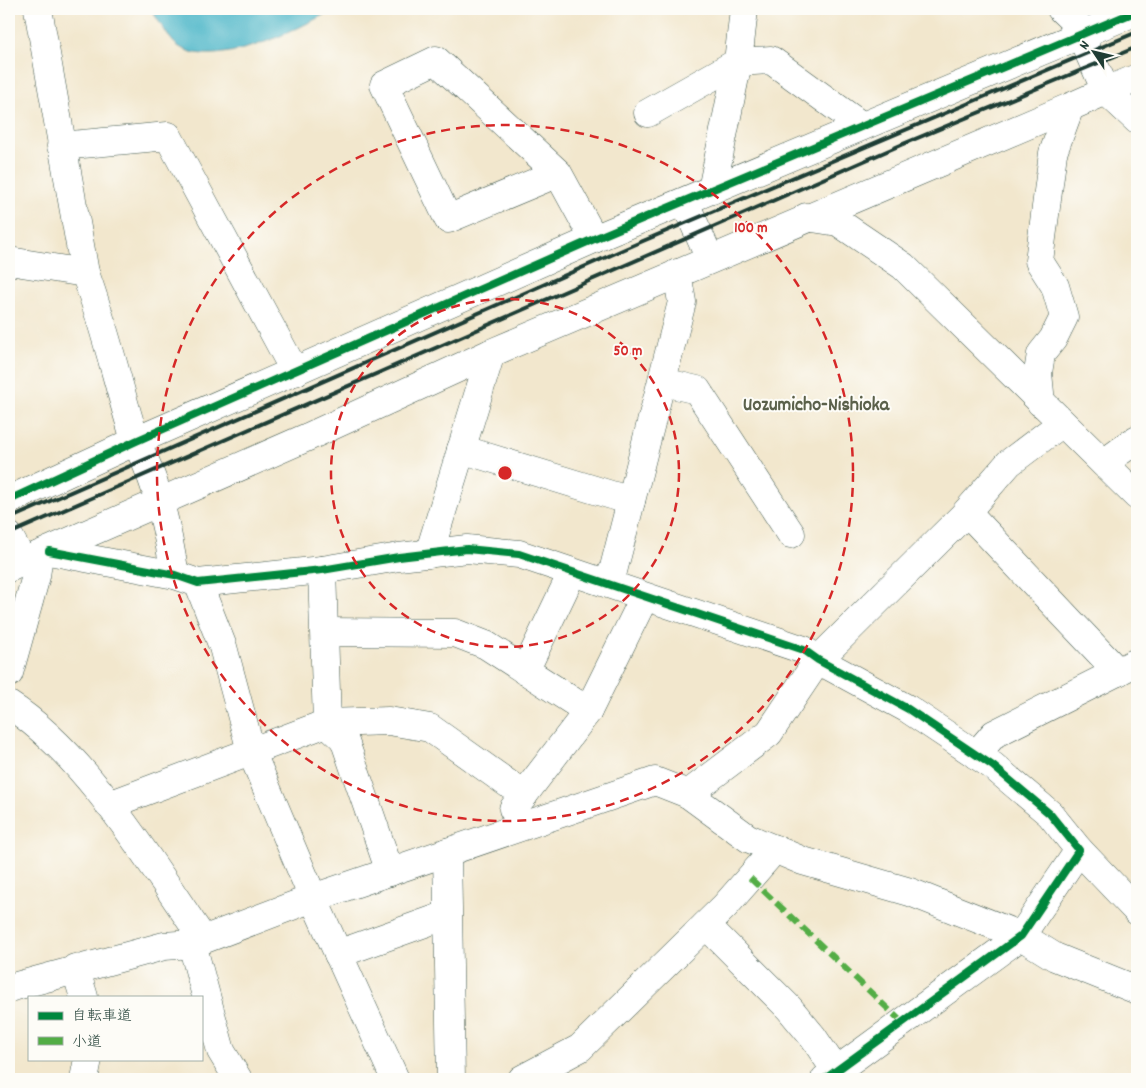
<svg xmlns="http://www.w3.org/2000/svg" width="1146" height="1088" font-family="Dekko,'Klee One',sans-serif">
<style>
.water{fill:#4ab5c8;stroke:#34797e}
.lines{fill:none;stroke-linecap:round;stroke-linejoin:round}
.minor-casing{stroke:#3f564b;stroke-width:29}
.minor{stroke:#fff;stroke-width:28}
.rail{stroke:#1f3d34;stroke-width:4}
.quiet{stroke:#52ad45;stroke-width:6;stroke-dasharray:12 6;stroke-linecap:butt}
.cycleway-casing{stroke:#fdfcf7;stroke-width:11}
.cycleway{stroke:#00873e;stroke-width:8}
.ring{fill:none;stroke:#d62828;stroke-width:2.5;stroke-dasharray:9 6}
.labels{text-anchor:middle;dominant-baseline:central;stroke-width:4;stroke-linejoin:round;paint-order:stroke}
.quarter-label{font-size:20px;font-weight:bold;fill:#5b614b;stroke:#fdfcf7}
.centre{fill:#d62828;stroke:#fdfcf7;stroke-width:2.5}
.ring-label{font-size:15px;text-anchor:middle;font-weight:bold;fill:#d62828;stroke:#fdfcf7;stroke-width:4;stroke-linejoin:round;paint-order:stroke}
</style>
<rect width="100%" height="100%" fill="#fdfcf7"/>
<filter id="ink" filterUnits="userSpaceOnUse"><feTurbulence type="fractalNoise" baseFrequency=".02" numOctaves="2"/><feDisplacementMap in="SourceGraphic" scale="10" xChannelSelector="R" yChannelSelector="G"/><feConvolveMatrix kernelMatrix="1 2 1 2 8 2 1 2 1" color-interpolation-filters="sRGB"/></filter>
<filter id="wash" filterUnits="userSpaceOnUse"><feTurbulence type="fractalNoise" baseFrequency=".0096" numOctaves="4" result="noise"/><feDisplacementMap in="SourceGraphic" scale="20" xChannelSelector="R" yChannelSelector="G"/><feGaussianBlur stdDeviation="1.12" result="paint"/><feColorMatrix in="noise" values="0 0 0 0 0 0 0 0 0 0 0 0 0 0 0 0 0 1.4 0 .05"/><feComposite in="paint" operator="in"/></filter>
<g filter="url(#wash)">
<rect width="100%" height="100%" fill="#f2e7cd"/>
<path class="water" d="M 151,9 L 334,9 C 299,29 216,72 178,46 C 170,41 157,18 151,9 Z"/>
</g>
<g filter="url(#ink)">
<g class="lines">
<defs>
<g id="minor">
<path d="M 38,9 L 85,273"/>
<path d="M 1137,78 L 1106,91 L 1137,120"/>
<path d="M 648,113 L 738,62 L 771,60 L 862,126"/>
<path d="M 61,146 L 168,136 L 295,372"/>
<path d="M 558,173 L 448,219 L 384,85 L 436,60 L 558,173 L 594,239"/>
<path d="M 712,190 L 738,62 L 744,9"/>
<path d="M 685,203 L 710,259"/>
<path d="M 806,217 L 838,222 L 903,266 L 1137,496"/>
<path d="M 9,261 L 85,273 C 104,324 116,377 132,430 C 136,443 143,455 148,468 C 162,503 169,539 175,575"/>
<path d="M 663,382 L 697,390 L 791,534"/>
<path d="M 1041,403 L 1038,373 L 1041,354 L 1053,339 L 1064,317 L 1055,286 L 1039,261 L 1053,153 L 1070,107 L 1106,91 L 1084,42 L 1084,31 L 1061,9"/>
<path d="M 461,449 L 631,501"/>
<path d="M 1104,463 L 1137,439"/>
<path d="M 9,500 L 136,441 L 594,239 L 1137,11"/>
<path d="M 967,512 L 1118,672"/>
<path d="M 9,536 L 23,562"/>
<path d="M 49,551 L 175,575 L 198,583 L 322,570 L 399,557 L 467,549 L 519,554 L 804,650 L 818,660 L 908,709 L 993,766 L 1050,814 L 1079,850 L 1021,936 L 825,1079"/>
<path d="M 429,554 L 491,353"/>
<path d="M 9,568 L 310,436 L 491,353 L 1070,107"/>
<path d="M 322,570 L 327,723 L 344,739 L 390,872"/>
<path d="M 198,583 L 223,647 L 251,751 L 313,898 L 395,1079"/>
<path d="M 610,583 L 682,302 L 677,273"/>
<path d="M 325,632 L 455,633 L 486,645 L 588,711"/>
<path d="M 525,671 L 572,573"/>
<path d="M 9,673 L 36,576 L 39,555"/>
<path d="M 9,705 C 85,753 152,865 203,939"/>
<path d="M 976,755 L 994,734 L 1137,662"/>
<path d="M 688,794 L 769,733 L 818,660 L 963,516 L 1009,463 L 1062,423"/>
<path d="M 109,805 L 327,723 L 389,721 L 430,728 L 524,795"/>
<path d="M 513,809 L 588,711 L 644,598"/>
<path d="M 1079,850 L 1137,911"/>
<path d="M 447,852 L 451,1079"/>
<path d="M 706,925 L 789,1008 L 813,1037 L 836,1071"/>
<path d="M 192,944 L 221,1051 L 238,1079"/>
<path d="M 338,954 L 447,915"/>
<path d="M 75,968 L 84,997"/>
<path d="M 9,988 L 164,946 L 192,944 L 313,898 L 655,781 L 688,794 L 748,838 L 803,861 L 910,892 L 1021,936 L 1055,957 L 1137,990"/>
<path d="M 84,1079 L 88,1059"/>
<path d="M 522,1079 L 580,1048 L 725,906 L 775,849"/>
</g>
</defs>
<use href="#minor" class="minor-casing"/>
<use href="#minor" class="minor"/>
<g class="rail">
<path d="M 9,519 L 643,241 L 1137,32"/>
<path d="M 9,534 L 903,144 L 1137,47"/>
</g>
<path class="quiet" d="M 750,878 L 903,1023"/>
<defs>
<g id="cycleway">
<path d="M 9,500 L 136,441 L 594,239 L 1137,11"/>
<path d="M 49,551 L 175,575 L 198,583 L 322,570 L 399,557 L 467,549 L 519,554 L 804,650 L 818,660 L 908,709 L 993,766 L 1050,814 L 1079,850 L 1021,936 L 825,1079"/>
</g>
</defs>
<use href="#cycleway" class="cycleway-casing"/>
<use href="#cycleway" class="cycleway"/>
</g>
</g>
<g class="ring">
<circle cx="505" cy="473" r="174"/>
<circle cx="505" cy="473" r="348"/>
</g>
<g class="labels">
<g class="quarter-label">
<text x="816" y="406">Uozumicho-Nishioka</text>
</g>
</g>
<circle cx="505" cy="473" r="8" class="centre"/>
<g class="ring-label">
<text x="751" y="232">100 m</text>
<text x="628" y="355">50 m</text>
</g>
<rect width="1146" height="1088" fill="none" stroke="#fdfcf7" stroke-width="30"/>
<rect x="28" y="996" width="175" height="65" fill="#fdfcf7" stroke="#a4b0a9"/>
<rect x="38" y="1012" width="25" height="8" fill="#00873e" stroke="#a4b0a9"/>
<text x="72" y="1020" font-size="15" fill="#1f3d34">自転車道</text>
<rect x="38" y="1037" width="25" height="8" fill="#52ad45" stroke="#a4b0a9"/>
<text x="72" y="1046" font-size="15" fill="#1f3d34">小道</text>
<g transform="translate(1094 52) rotate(305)" stroke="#fdfcf7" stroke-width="4" paint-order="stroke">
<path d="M0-4L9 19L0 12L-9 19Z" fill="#1f3d34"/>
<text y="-8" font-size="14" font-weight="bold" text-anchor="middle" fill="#1f3d34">N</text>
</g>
</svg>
